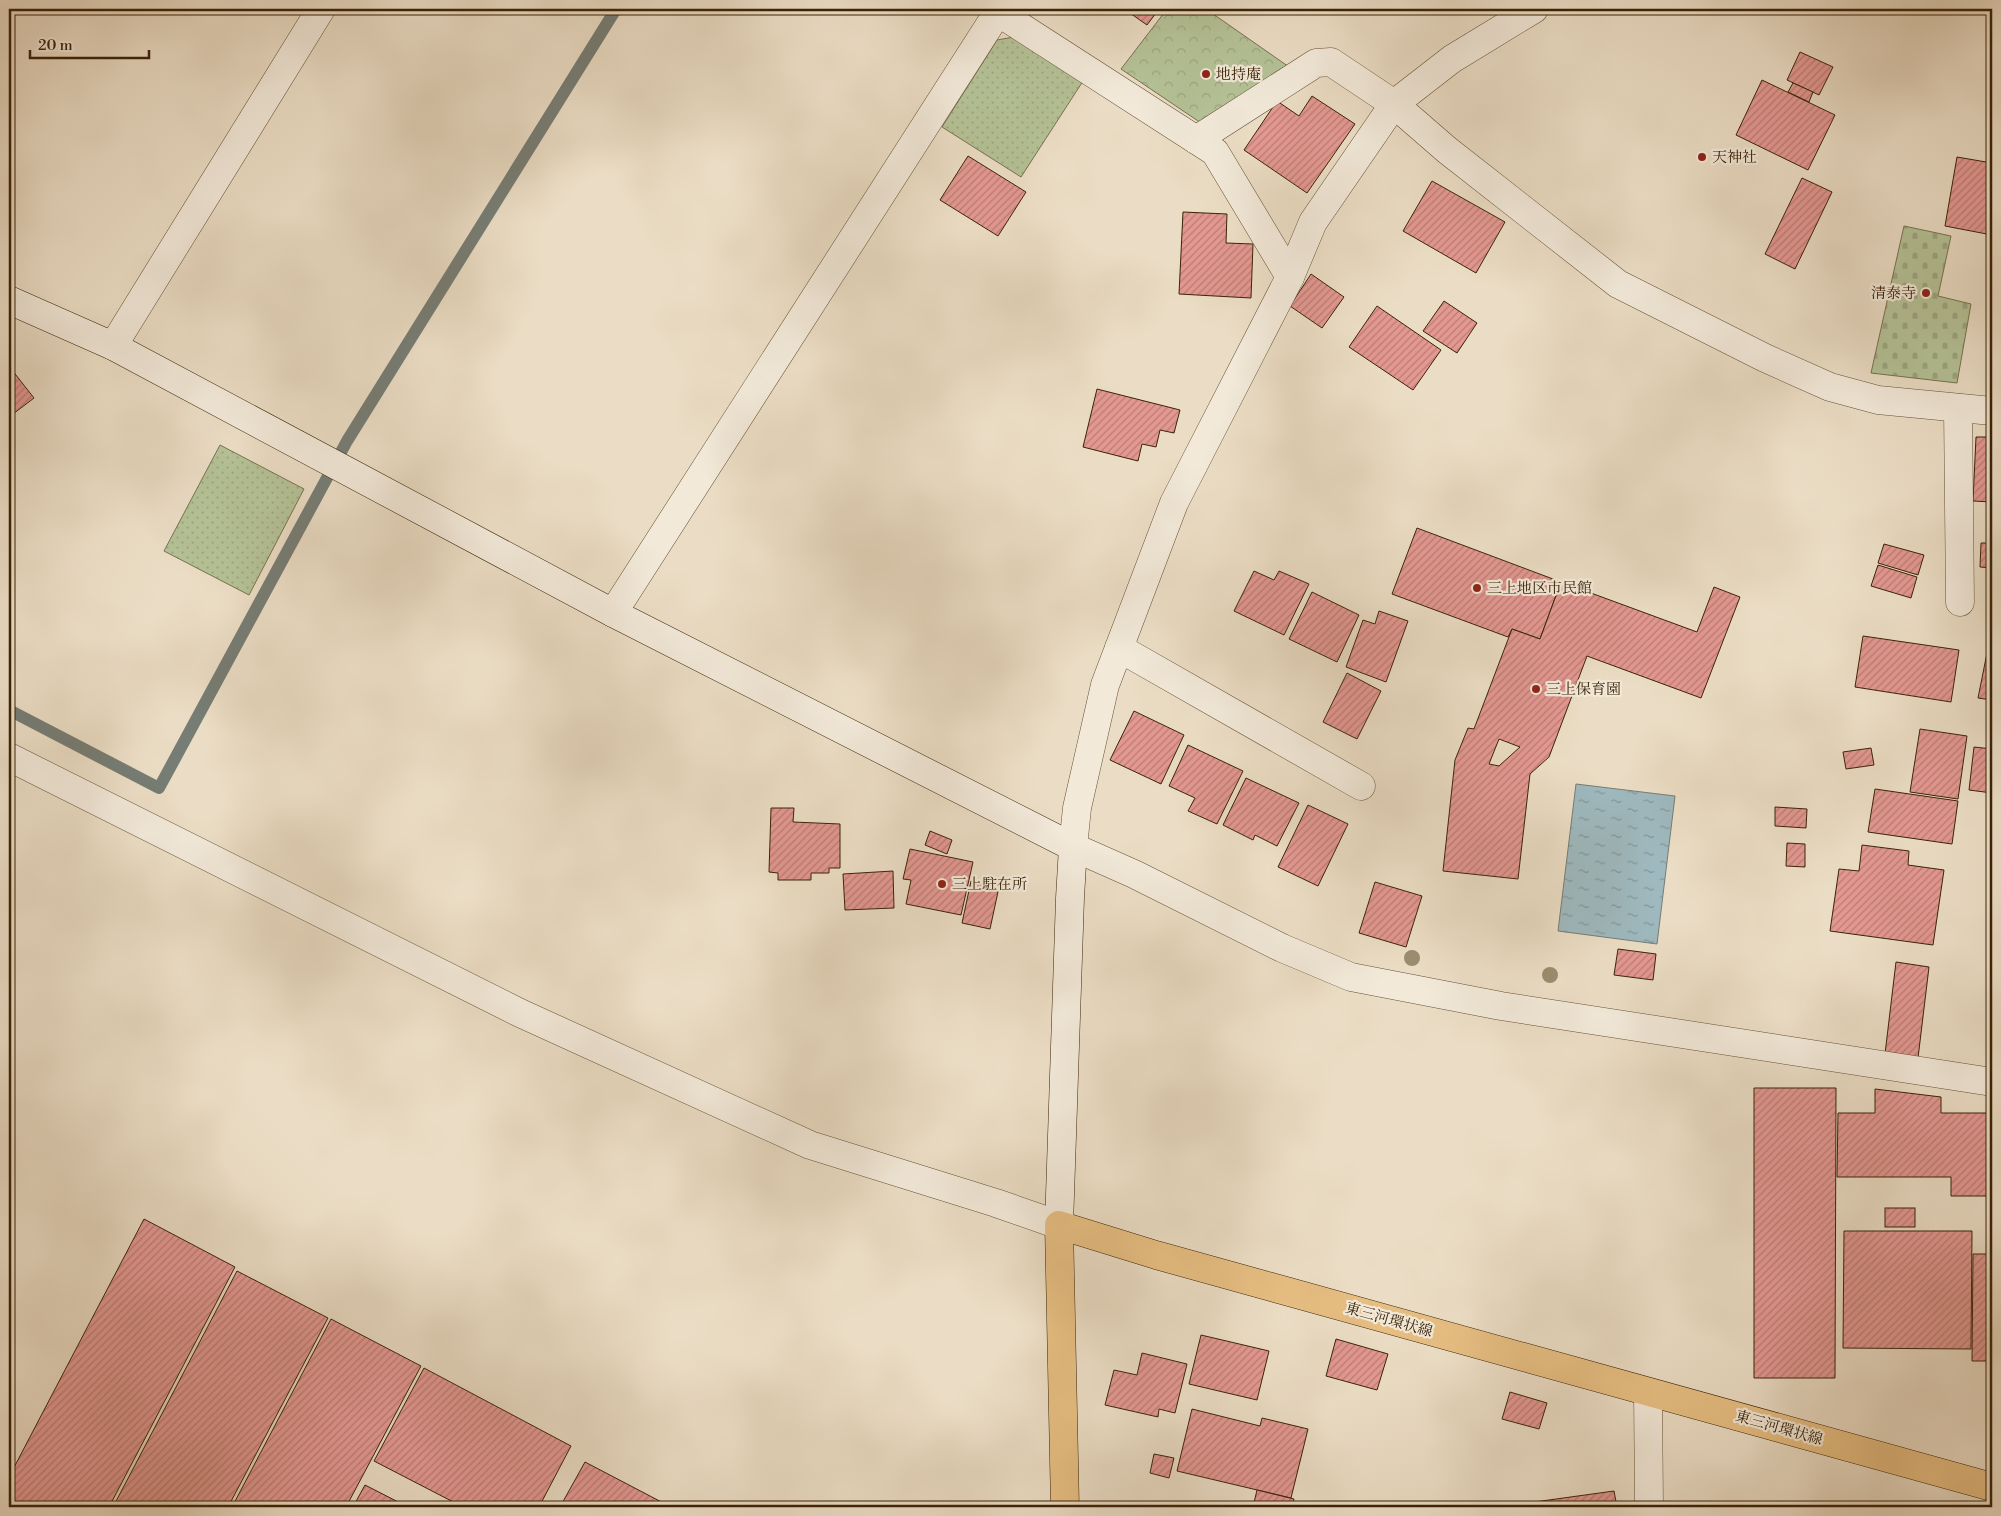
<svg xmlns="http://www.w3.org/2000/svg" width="2001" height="1516" font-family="'Libre Bodoni','Noto Serif JP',serif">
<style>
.grass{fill:url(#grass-dots);stroke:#78724e}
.forest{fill:url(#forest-crowns);stroke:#78724e}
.cemetery{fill:url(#cemetery-stones);stroke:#78724e}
.water{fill:url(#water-ripples);stroke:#767d75}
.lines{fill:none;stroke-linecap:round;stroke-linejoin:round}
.stream{stroke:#767d75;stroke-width:12}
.building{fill:url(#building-hatch);stroke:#3a2306;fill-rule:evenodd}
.street-casing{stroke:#665236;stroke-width:29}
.secondary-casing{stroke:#3a2306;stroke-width:29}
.primary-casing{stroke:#3a2306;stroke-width:29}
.street{stroke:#f2e9d9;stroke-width:28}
.secondary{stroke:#f2e9d9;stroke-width:28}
.primary{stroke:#e6be82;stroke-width:28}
.tree{fill:#9b8d70}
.poi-dot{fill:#8f2418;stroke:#f2e9d9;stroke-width:2}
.labels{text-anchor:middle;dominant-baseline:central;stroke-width:4.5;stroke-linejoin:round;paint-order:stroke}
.poi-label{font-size:15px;fill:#3a2306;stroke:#f2e9d9;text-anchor:start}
.street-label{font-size:15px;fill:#3a2306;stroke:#f2e9d9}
</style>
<defs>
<pattern id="grass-dots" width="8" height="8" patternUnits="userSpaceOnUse" patternTransform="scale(1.25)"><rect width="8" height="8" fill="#b5c297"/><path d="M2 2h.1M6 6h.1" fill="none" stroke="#9ca681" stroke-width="1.8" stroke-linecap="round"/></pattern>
<pattern id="forest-crowns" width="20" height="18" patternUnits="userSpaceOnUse" patternTransform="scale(1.25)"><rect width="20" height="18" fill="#b5c297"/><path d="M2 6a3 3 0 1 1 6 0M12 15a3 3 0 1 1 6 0" fill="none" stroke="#9ca681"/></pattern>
<pattern id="cemetery-stones" width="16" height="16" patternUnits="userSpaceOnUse" patternTransform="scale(1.25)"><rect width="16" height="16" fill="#b5c297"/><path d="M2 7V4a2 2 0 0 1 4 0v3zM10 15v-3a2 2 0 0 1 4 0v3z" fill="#9ca681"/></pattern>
<pattern id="water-ripples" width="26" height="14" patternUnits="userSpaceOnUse" patternTransform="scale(1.25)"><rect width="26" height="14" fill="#9eb9bf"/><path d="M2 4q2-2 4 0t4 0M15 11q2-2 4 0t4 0" fill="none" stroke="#829699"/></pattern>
<pattern id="building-hatch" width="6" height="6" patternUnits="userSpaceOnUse" patternTransform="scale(1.25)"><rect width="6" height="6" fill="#e49892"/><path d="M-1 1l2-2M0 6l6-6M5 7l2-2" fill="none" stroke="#ba7c75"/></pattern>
</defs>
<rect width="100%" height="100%" fill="#ebddc5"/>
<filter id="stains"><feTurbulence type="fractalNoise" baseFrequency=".004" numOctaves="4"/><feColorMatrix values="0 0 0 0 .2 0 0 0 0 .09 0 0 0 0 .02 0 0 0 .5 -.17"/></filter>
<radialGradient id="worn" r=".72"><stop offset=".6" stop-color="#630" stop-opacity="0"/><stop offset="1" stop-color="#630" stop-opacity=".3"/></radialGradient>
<g class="grass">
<path d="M 1014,37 L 1083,81 L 1021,177 L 942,127 L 997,40 Z"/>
<path d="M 220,445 L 304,489 L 249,595 L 164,551 Z"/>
</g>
<path class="forest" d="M 1167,9 L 1206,9 L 1292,69 L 1204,125 L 1121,69 Z"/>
<path class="cemetery" d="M 1904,226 L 1951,236 L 1938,296 L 1971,304 L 1957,383 L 1871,373 Z"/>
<path class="water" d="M 1576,784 L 1675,796 L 1657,944 L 1558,931 Z"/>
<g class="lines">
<path class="stream" d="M 9,710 L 159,788 L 347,441 L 616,9"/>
</g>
<g class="building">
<path d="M 1129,9 L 1159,9 L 1147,25 L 1127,11 Z"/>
<path d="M 1800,52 L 1833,67 L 1819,95 L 1787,80 Z"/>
<path d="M 1762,80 L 1835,115 L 1808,170 L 1736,135 Z"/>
<path d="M 1793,83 L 1813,92 L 1809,102 L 1788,92 Z"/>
<path d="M 1312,96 L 1355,124 L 1307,193 L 1244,150 L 1277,101 L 1299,116 Z"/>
<path d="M 968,156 L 1026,192 L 998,236 L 940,200 Z"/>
<path d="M 1957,157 L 1992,163 L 1992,235 L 1945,226 Z"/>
<path d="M 1802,178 L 1832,192 L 1795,269 L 1765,254 Z"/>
<path d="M 1432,181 L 1505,222 L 1476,273 L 1403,231 Z"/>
<path d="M 1183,212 L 1227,214 L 1226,243 L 1253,244 L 1251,298 L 1179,294 Z"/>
<path d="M 1311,274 L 1344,297 L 1322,328 L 1290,306 Z"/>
<path d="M 1444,301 L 1477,323 L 1457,353 L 1423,331 Z"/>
<path d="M 1377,306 L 1441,350 L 1413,390 L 1349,347 Z"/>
<path d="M 12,370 L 34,398 L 9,417 L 9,373 Z"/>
<path d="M 1097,389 L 1180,410 L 1174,433 L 1160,430 L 1156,447 L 1142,444 L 1138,461 L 1083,447 Z"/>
<path d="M 1976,437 L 1992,437 L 1992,502 L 1973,501 Z"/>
<path d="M 1417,528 L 1561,582 L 1540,639 L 1512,629 L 1508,637 L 1392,594 Z"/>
<path d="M 1981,543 L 1992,543 L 1992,568 L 1980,567 Z"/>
<path d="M 1884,544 L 1924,555 L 1918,575 L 1878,563 Z"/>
<path d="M 1878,565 L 1917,577 L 1911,598 L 1871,586 Z"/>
<path d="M 1254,571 L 1274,580 L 1279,571 L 1309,584 L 1284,635 L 1234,611 Z"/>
<path d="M 1561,582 L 1697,632 L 1714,587 L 1740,597 L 1701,698 L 1587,656 L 1549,757 L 1530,774 L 1518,879 L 1443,871 L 1455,760 L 1468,728 L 1474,729 L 1512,629 L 1540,639 ZM 1499,739 L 1520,747 L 1499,766 L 1489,764 Z"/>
<path d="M 1312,592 L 1359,615 L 1337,662 L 1289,639 Z"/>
<path d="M 1379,611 L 1408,621 L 1386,682 L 1346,667 L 1363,620 L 1375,624 Z"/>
<path d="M 1863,636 L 1959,650 L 1951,702 L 1855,687 Z"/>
<path d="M 1988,648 L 1992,649 L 1992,700 L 1978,698 Z"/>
<path d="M 1347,673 L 1381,691 L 1357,739 L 1323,722 Z"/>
<path d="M 1134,711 L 1184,735 L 1161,784 L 1110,760 Z"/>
<path d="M 1920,729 L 1967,736 L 1958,799 L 1910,792 Z"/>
<path d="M 1188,745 L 1243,771 L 1217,824 L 1188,811 L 1195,798 L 1169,786 Z"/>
<path d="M 1974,747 L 1992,749 L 1992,793 L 1969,790 Z"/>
<path d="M 1871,748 L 1874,765 L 1846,769 L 1843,752 Z"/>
<path d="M 1246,778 L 1299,803 L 1277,846 L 1255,835 L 1253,840 L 1223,825 Z"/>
<path d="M 1875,789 L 1958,801 L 1952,844 L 1868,832 Z"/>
<path d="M 1308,805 L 1348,824 L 1318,886 L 1278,867 Z"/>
<path d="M 1775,807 L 1807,809 L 1806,828 L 1775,826 Z"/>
<path d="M 771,808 L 794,808 L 793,822 L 840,824 L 840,868 L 829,868 L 829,873 L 811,873 L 811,880 L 778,880 L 778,873 L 769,872 Z"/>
<path d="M 930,831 L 952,840 L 947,854 L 925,845 Z"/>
<path d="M 1787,843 L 1805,844 L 1805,867 L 1786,866 Z"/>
<path d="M 1862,845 L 1909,851 L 1908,865 L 1944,870 L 1933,945 L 1830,931 L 1839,869 L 1859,871 Z"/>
<path d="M 910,849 L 973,862 L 961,915 L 906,904 L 911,880 L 903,879 Z"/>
<path d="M 893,871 L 894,908 L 845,910 L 843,874 Z"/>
<path d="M 971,881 L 999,887 L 990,929 L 962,923 Z"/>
<path d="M 1375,882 L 1422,896 L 1406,947 L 1359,933 Z"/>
<path d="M 1618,949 L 1656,954 L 1653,980 L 1614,975 Z"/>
<path d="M 1896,962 L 1929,967 L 1918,1058 L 1885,1054 Z"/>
<path d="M 1754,1088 L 1836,1088 L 1835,1378 L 1754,1378 Z"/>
<path d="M 1875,1089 L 1941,1097 L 1941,1113 L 1991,1113 L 1991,1196 L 1951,1196 L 1951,1177 L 1837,1177 L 1838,1113 L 1875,1113 Z"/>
<rect x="1885" y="1208" width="30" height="19"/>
<path d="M 144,1219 L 235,1267 L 109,1507 L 9,1507 L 9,1477 Z"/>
<path d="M 1844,1231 L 1972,1231 L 1971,1349 L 1843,1348 Z"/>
<path d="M 1973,1254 L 1992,1254 L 1992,1361 L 1972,1361 Z"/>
<path d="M 237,1271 L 328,1318 L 228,1507 L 113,1507 Z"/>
<path d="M 331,1319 L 421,1366 L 346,1507 L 232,1507 Z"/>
<path d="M 1201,1335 L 1269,1351 L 1257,1400 L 1189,1384 Z"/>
<path d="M 1336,1339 L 1388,1354 L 1377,1390 L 1326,1376 Z"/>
<path d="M 1142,1353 L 1187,1364 L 1175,1413 L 1159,1409 L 1158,1417 L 1105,1405 L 1114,1370 L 1137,1375 Z"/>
<path d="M 424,1368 L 571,1446 L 539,1507 L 463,1507 L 374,1461 Z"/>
<path d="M 1510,1392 L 1547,1403 L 1539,1429 L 1502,1419 Z"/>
<path d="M 1192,1409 L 1260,1426 L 1262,1418 L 1308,1429 L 1291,1498 L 1177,1471 Z"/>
<path d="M 1154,1454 L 1174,1458 L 1169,1478 L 1150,1473 Z"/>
<path d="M 585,1462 L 671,1507 L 560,1507 Z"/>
<path d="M 365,1485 L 408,1507 L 353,1507 Z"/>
<path d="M 1257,1490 L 1294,1499 L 1292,1507 L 1253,1507 Z"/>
<path d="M 1614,1491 L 1617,1507 L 1520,1507 L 1520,1504 Z"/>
</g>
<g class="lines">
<defs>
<g id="street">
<path d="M 993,9 L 1215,152 L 1290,277"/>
<path d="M 1534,9 L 1452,59 L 1394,104 L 1313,222 L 1290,277 L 1174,503 L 1105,685 L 1077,808 L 1073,847 L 1134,874 L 1282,948 L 1351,977 L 1501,1006 L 1992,1082"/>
<path d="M 1196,140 L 1316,63 L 1331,62 L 1394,104 L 1447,150 L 1618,284 L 1765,358 L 1830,387 L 1878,400 L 1992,411"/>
<path d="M 113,346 L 321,9"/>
<path d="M 1958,408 L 1960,602"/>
<path d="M 613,613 L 998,12"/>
<path d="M 1119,648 L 1361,786"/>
<path d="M 9,757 L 520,1013 L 810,1145 L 996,1203 L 1059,1225"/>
<path d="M 1648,1392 L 1649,1507"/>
</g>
<path id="secondary" d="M 9,300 L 113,346 L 613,613 L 1073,847 L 1070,898 L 1059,1225"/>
<path id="primary" d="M 1065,1507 L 1059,1225 L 1156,1255 L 1992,1487"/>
</defs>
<use href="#street" class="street-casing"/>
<use href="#secondary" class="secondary-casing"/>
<use href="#primary" class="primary-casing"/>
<use href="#street" class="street"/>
<use href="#secondary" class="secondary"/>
<use href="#primary" class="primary"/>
</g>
<g class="tree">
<circle cx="1412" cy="958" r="8"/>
<circle cx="1550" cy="975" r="8"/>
</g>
<g class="poi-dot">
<circle cx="1206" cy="74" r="5"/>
<circle cx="1702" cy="157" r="5"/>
<circle cx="1926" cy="293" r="5"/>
<circle cx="1477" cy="588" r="5"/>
<circle cx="1536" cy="689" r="5"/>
<circle cx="942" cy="884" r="5"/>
</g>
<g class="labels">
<g class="poi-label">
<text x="1216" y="74">地持庵</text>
<text x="1712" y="157">天神社</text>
<text x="1916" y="293" text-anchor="end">清泰寺</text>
<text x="1487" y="588">三上地区市民館</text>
<text x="1546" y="689">三上保育園</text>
<text x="952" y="884">三上駐在所</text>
</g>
<g class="street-label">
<text transform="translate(1389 1320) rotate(16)">東三河環状線</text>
<text transform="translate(1779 1428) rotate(16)">東三河環状線</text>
</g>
</g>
<rect width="2001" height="1516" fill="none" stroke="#ebddc5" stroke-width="30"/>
<rect x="10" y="10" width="1981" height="1496" fill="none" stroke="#3a2306" stroke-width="2.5"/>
<rect x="15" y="15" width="1971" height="1486" fill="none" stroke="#3a2306"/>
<path d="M30 50v8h119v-8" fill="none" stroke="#3a2306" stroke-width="2.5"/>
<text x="38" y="50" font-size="15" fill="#3a2306" stroke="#f2e9d9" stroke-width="4" paint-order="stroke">20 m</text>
<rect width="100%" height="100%" filter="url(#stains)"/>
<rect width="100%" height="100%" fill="url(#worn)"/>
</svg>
